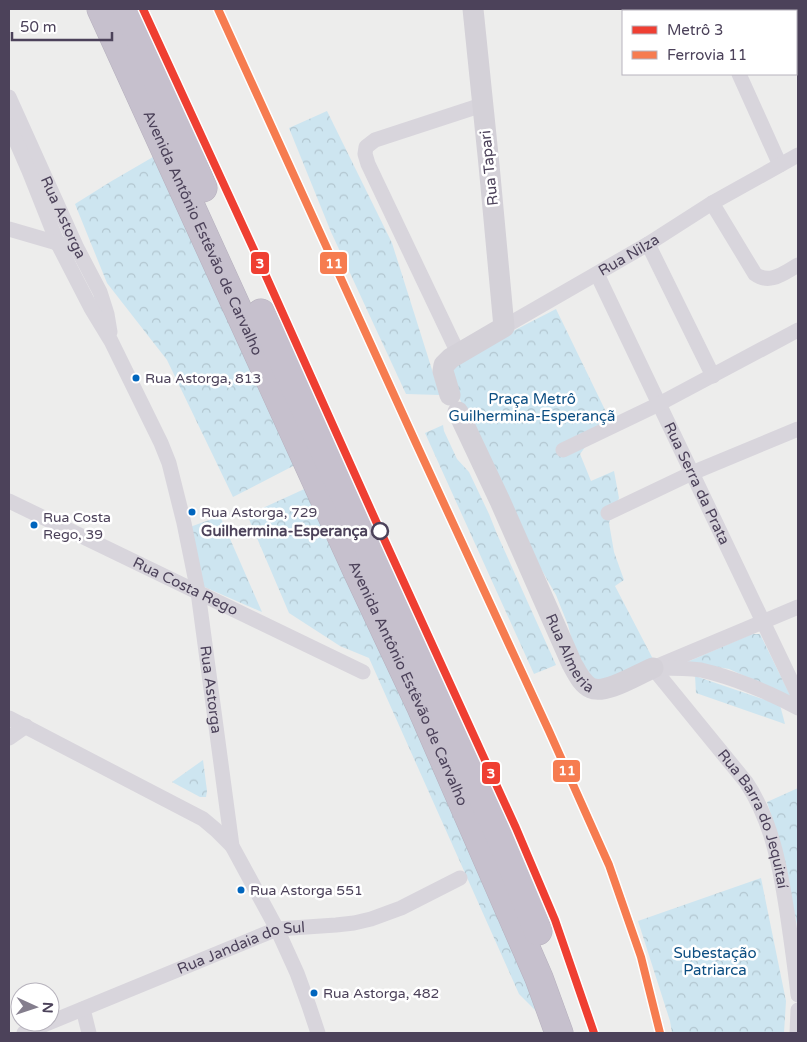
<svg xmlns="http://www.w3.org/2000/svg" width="807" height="1042" font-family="'Varela Round',sans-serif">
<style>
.forest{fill:url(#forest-crowns)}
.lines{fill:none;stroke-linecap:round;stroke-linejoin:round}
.highway-casing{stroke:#b6b0bd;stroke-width:29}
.street{stroke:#d8d5dc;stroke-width:15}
.secondary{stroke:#d4d1d8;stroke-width:21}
.highway{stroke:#c6c0cd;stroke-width:28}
.rail-1-casing{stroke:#fff;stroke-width:11}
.rail-1{stroke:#f67c50;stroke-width:8}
.metro-1-casing{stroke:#fff;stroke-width:11}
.metro-1{stroke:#ef3f32;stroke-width:8}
.bus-dot{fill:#0065bd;stroke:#fff;stroke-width:2}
.stop-dot{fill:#fff;stroke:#4c425a;stroke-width:2.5}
.labels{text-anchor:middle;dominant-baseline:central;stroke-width:5;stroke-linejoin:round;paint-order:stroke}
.bus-label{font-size:14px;fill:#4c425a;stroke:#fff;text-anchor:start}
.street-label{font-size:15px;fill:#4c425a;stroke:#fff}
.park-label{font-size:15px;fill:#0c4e82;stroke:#fff}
.stop-label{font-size:15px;font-weight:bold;fill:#4c425a;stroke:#fff;text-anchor:end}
.line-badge{stroke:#fff;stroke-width:2}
.badge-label{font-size:14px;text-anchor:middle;font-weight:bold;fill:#fff}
</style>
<defs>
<pattern id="forest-crowns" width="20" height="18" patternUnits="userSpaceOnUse" patternTransform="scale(1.25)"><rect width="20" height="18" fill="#cde5f0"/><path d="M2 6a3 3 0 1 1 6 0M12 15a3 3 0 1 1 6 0" fill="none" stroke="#b2c6d0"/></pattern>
</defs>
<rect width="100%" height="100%" fill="#ededec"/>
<g class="forest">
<path d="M 327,111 L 392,243 L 440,395 L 406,394 L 331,232 L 289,128 Z"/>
<path d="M 153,157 L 199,245 L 297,464 L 233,497 L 167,360 L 107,283 L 75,204 L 110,182 Z"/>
<path d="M 556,309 L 608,416 L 580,454 L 591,481 L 614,471 L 619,498 L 609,523 L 614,552 L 624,580 L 615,586 L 654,661 L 601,687 L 580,672 L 568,625 L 556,595 L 524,539 L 478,444 L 447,367 L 519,328 Z"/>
<path d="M 443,425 L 444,431 L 457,459 L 469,472 L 489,514 L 497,534 L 556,665 L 534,674 L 425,433 Z"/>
<path d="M 311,486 L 391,662 L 541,1016 L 519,994 L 369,658 L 340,646 L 289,613 L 248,517 L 254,512 Z"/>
<path d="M 220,516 L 262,612 L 200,585 L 190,527 Z"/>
<path d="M 752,634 L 760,634 L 791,697 L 729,669 L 687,662 Z"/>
<path d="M 695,676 L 780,705 L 785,724 L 696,693 Z"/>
<path d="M 203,760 L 207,791 L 206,797 L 200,797 L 172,782 Z"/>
<path d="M 798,788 L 798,929 L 777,834 L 767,802 Z"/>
<path d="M 761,878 L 786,1001 L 784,1033 L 672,1033 L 670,1021 L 638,921 Z"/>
</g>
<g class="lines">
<defs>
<g id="highway">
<path id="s9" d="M 101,9 L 357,571 L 420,705 L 539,978 L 559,1033"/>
<path d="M 127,9 L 203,188"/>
<path d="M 261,313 L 439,700 L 504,845 L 538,931"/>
</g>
</defs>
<use href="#highway" class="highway-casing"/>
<g class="street">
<path d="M 711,9 L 712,11"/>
<path d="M 739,74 L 780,165"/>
<path id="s1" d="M 9,97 L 77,248 L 100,292 L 107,314 L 110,332"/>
<path id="s2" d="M 9,125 L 29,171 L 58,244 L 91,308 L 111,341 L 161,443 L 169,463 L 184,523 L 198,592 L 232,846 L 277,929 L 297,973 L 309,1006 L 318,1033"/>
<path d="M 712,203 L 755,274 C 770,285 784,273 798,265"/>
<path d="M 9,229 L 64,245"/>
<path d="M 648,244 L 713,376"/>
<path id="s3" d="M 597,274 L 798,695"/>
<path id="s4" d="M 504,327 L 648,244 L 712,203 L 798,155"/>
<path d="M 458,353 L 368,164 L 365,154 L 366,147 L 375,140 L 482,105"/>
<path d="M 563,450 L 659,404 L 798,330"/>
<path id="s5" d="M 9,501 L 363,672"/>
<path d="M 608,513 L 692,473 L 798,429"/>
<path id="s6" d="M 653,668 L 746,782 C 772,821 780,867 787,912 C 791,939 795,967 798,995"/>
<path d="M 653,668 L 798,607"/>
<path d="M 659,668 C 673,668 687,668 701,670 C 732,677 771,693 798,708"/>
<path d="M 9,718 L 203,819 L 216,830 L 232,846"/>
<path d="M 9,738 L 26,726"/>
<path d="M 83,1009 L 89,1033"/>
<path id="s7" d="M 24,1033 L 277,929 L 336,925 L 354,923 L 371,919 L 401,908 L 460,878"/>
<path d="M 797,1033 L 798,1010"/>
</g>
<g class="secondary">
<path d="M 450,395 L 443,371 L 444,365 L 451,358 L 504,327 L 489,165 L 473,9"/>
<path id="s8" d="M 458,412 L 500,501 L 572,664 C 577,673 582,684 591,688 C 605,695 638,674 653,668"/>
</g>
<use href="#highway" class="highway"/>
<defs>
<path id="rail-1" d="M 218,9 L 415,441 L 549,731 L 609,865 L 641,957 L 660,1033"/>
</defs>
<use href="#rail-1" class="rail-1-casing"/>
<use href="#rail-1" class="rail-1"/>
<defs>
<path id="metro-1" d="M 143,9 L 266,276 L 379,528 L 516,828 L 555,920 L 594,1033"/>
</defs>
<use href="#metro-1" class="metro-1-casing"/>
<use href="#metro-1" class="metro-1"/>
</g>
<g class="bus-dot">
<circle cx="136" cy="378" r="4.5"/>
<circle cx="192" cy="512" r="4.5"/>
<circle cx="34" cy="525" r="4.5"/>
<circle cx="241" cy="890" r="4.5"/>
<circle cx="314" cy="993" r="4.5"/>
</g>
<circle class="stop-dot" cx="380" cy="531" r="8"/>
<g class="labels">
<g class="bus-label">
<text x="145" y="378">Rua Astorga, 813</text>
<text x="201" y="512">Rua Astorga, 729</text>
<text x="43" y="517">Rua Costa<tspan x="43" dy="17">Rego, 39</tspan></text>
<text x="250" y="890">Rua Astorga 551</text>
<text x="323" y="993">Rua Astorga, 482</text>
</g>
<g class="street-label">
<text transform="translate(489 168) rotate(-96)">Rua Tapari</text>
<text stroke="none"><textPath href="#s1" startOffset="132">Rua Astorga</textPath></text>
<text stroke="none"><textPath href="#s9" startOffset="246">Avenida Antônio Estêvão de Carvalho</textPath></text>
<text stroke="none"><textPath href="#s4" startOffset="144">Rua Nilza</textPath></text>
<text stroke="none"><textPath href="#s3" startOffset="232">Rua Serra da Prata</textPath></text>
<text stroke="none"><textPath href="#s5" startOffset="196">Rua Costa Rego</textPath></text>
<text stroke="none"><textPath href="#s8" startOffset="266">Rua Almeria</textPath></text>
<text stroke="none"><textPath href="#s9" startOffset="741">Avenida Antônio Estêvão de Carvalho</textPath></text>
<text stroke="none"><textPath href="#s2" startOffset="605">Rua Astorga</textPath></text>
<text stroke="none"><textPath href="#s6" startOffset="184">Rua Barra do Jequitaí</textPath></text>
<text stroke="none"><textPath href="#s7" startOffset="234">Rua Jandaia do Sul</textPath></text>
</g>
<g class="park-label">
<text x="532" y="399">Praça Metrô<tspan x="532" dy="17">Guilhermina-Esperançã</tspan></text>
<text x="715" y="953">Subestação<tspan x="715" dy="17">Patriarca</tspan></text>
</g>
<g class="stop-label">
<text x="368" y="531">Guilhermina-Esperança</text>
</g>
</g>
<g class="line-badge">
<rect x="319" y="251" width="29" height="24" rx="5" fill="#f67c50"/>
<rect x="250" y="251" width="20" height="24" rx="5" fill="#ef3f32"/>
<rect x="552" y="759" width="29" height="24" rx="5" fill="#f67c50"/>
<rect x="481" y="761" width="20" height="24" rx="5" fill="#ef3f32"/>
</g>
<g class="badge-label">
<text x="334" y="268">11</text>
<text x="260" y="268">3</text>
<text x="567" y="775">11</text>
<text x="491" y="778">3</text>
</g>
<rect width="807" height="1042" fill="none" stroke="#4c425a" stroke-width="20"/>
<rect x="622" y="10" width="175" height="65" fill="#ffffff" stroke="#b7b3bd"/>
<rect x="632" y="26" width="25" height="8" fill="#ef3f32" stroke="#b7b3bd"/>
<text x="667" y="35" font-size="15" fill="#4c425a">Metrô 3</text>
<rect x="632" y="51" width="25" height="8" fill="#f67c50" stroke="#b7b3bd"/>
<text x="667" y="60" font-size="15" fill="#4c425a">Ferrovia 11</text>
<g transform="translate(35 1007) rotate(93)"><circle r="24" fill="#ffffff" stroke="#b7b3bd"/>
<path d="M0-4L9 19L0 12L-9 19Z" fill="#847e8d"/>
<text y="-8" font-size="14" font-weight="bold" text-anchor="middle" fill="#4c425a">N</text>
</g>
<path d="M12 32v8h100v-8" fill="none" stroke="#4c425a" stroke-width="2.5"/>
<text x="20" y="32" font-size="15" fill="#4c425a" stroke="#ffffff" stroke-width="4" paint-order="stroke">50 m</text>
</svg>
